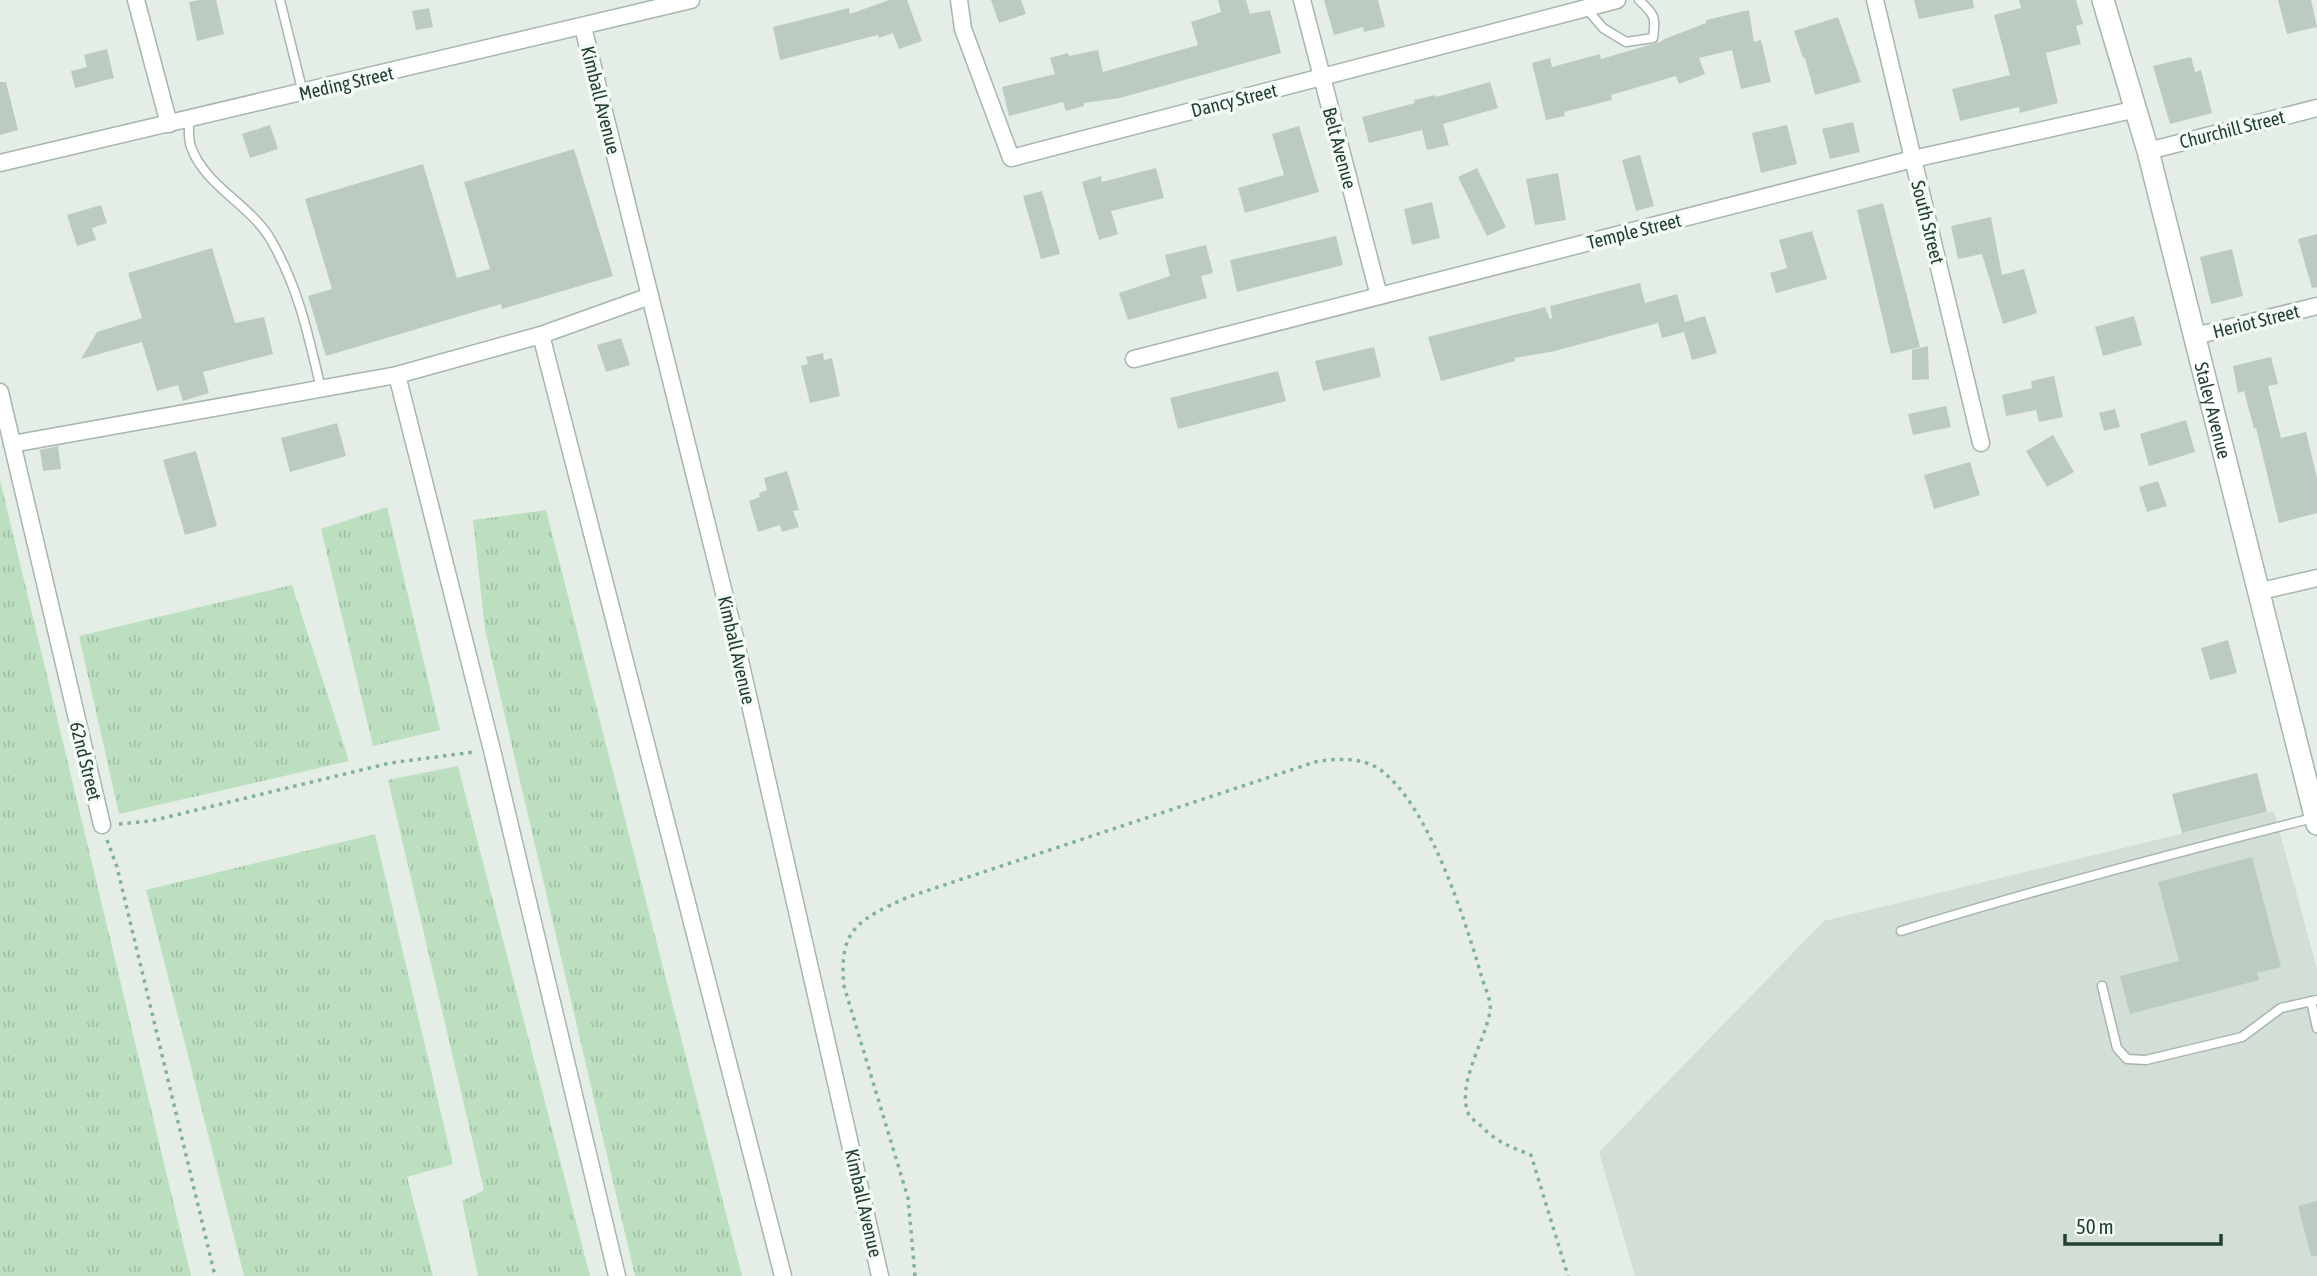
<svg xmlns="http://www.w3.org/2000/svg" width="2317" height="1276" font-family="'Asap Condensed',sans-serif">
<style>
.built{fill:#d2ded6}
.grass{fill:url(#grass-tufts)}
.building{fill:#bccbc2}
.lines{fill:none;stroke-linecap:round;stroke-linejoin:round}
.service-casing{stroke:#a6b6ad;stroke-width:11}
.minor-casing{stroke:#a6b6ad;stroke-width:19}
.tertiary-casing{stroke:#a6b6ad;stroke-width:24}
.path{stroke:#83b29a;stroke-width:3.5;stroke-dasharray:3.5 5;stroke-linecap:butt}
.service{stroke:#fff;stroke-width:8}
.minor{stroke:#fff;stroke-width:16}
.tertiary{stroke:#fff;stroke-width:21}
.labels{text-anchor:middle;dominant-baseline:central;stroke-width:7;stroke-linejoin:round;paint-order:stroke}
.street-label{font-size:19px;fill:#234032;stroke:#f4faf6}
</style>
<defs>
<pattern id="grass-tufts" width="24" height="20" patternUnits="userSpaceOnUse" patternTransform="scale(1.75)"><rect width="24" height="20" fill="#bcdfbf"/><path d="M3 7l-1-3M5 7V3M7 7l1-3M15 17l-1-3M17 17v-4M19 17l1-3" fill="none" stroke="#a1c0a5"/></pattern>
</defs>
<rect width="100%" height="100%" fill="#e4eee7"/>
<path class="built" d="M 2274,811 L 2317,969 L 2317,1276 L 1635,1276 L 1599,1152 L 1824,921 Z"/>
<g class="grass">
<path d="M 0,480 L 191,1276 L 0,1276 Z"/>
<path d="M 387,507 L 440,730 L 373,746 L 321,529 Z"/>
<path d="M 546,510 L 742,1276 L 635,1276 L 485,630 L 473,520 Z"/>
<path d="M 292,585 L 349,761 L 119,814 L 79,636 Z"/>
<path d="M 458,766 L 590,1276 L 478,1276 L 462,1201 L 484,1190 L 388,780 Z"/>
<path d="M 375,834 L 453,1164 L 407,1177 L 433,1276 L 244,1276 L 146,890 Z"/>
</g>
<g class="building">
<path d="M 199,0 L 216,0 L 224,34 L 197,41 L 189,2 Z"/>
<path d="M 889,0 L 907,0 L 922,41 L 899,49 L 893,33 L 879,38 L 878,35 L 780,60 L 773,27 L 849,8 L 850,14 Z"/>
<path d="M 991,0 L 1021,0 L 1026,14 L 999,23 Z"/>
<path d="M 1218,0 L 1246,0 L 1250,14 L 1270,10 L 1281,53 L 1120,98 L 1084,103 L 1084,106 L 1066,111 L 1063,102 L 1009,116 L 1002,87 L 1055,74 L 1050,58 L 1068,53 L 1069,56 L 1098,50 L 1103,72 L 1198,45 L 1191,22 L 1221,12 Z"/>
<path d="M 1324,0 L 1378,0 L 1385,27 L 1364,32 L 1363,27 L 1334,35 Z"/>
<path d="M 1914,0 L 1973,0 L 1974,8 L 1919,19 Z"/>
<path d="M 2019,0 L 2076,0 L 2083,24 L 2076,26 L 2081,44 L 2046,53 L 2058,103 L 2020,113 L 2019,107 L 1960,121 L 1952,89 L 2010,75 L 1994,15 L 2021,8 Z"/>
<path d="M 2278,0 L 2311,0 L 2317,27 L 2287,34 Z"/>
<path d="M 429,8 L 433,27 L 416,30 L 412,11 Z"/>
<path d="M 1749,10 L 1754,42 L 1761,40 L 1771,82 L 1741,89 L 1732,50 L 1699,58 L 1705,74 L 1679,84 L 1676,76 L 1611,95 L 1612,100 L 1564,112 L 1565,116 L 1546,120 L 1532,63 L 1550,58 L 1552,67 L 1600,54 L 1601,59 L 1663,41 L 1662,40 L 1706,23 L 1706,20 Z"/>
<path d="M 1838,17 L 1861,82 L 1815,95 L 1805,58 L 1803,58 L 1794,31 Z"/>
<path d="M 107,49 L 114,78 L 75,88 L 71,71 L 87,67 L 84,55 Z"/>
<path d="M 2191,57 L 2195,72 L 2201,70 L 2212,113 L 2170,124 L 2153,66 Z"/>
<path d="M 0,82 L 6,82 L 18,130 L 0,135 Z"/>
<path d="M 1490,82 L 1498,108 L 1443,124 L 1449,145 L 1427,150 L 1422,130 L 1369,143 L 1362,117 L 1415,103 L 1414,100 L 1436,95 L 1436,97 Z"/>
<path d="M 1853,122 L 1860,152 L 1830,159 L 1822,129 Z"/>
<path d="M 270,125 L 278,149 L 250,158 L 242,134 Z"/>
<path d="M 1787,125 L 1797,164 L 1761,173 L 1752,133 Z"/>
<path d="M 1299,126 L 1319,192 L 1245,213 L 1238,188 L 1284,175 L 1272,134 Z"/>
<path d="M 574,149 L 613,276 L 502,309 L 501,304 L 326,356 L 308,296 L 332,289 L 305,199 L 423,164 L 457,278 L 490,269 L 464,182 Z"/>
<path d="M 1640,155 L 1654,206 L 1636,211 L 1622,160 Z"/>
<path d="M 1156,168 L 1164,198 L 1111,211 L 1118,234 L 1099,240 L 1082,182 L 1101,176 L 1102,182 Z"/>
<path d="M 1477,168 L 1506,227 L 1487,236 L 1458,177 Z"/>
<path d="M 1558,173 L 1566,220 L 1535,225 L 1526,179 Z"/>
<path d="M 1042,191 L 1060,254 L 1041,259 L 1023,196 Z"/>
<path d="M 1432,202 L 1440,238 L 1412,245 L 1404,209 Z"/>
<path d="M 1883,203 L 1920,347 L 1891,354 L 1857,210 Z"/>
<path d="M 101,205 L 107,223 L 92,228 L 96,240 L 77,246 L 67,215 Z"/>
<path d="M 1991,217 L 2002,275 L 2024,269 L 2037,313 L 2003,324 L 1982,254 L 1958,259 L 1951,226 Z"/>
<path d="M 1812,231 L 1827,279 L 1776,293 L 1770,273 L 1787,268 L 1779,240 Z"/>
<path d="M 2317,234 L 2317,287 L 2312,288 L 2298,239 Z"/>
<path d="M 1336,236 L 1343,265 L 1237,292 L 1230,260 Z"/>
<path d="M 1206,245 L 1213,273 L 1201,276 L 1207,298 L 1128,320 L 1119,293 L 1170,276 L 1165,255 Z"/>
<path d="M 212,248 L 235,323 L 264,317 L 273,354 L 203,372 L 209,393 L 183,401 L 178,385 L 157,391 L 142,342 L 81,359 L 97,332 L 142,318 L 128,273 Z"/>
<path d="M 2232,249 L 2243,296 L 2211,304 L 2200,257 Z"/>
<path d="M 1640,283 L 1645,303 L 1677,294 L 1685,322 L 1705,316 L 1717,353 L 1692,360 L 1684,332 L 1662,338 L 1658,323 L 1555,351 L 1515,358 L 1515,361 L 1441,381 L 1428,337 L 1545,307 L 1550,319 L 1552,318 L 1550,306 Z"/>
<path d="M 2134,316 L 2142,345 L 2103,356 L 2095,327 Z"/>
<path d="M 621,338 L 630,365 L 606,372 L 597,345 Z"/>
<path d="M 1928,346 L 1929,379 L 1912,380 L 1912,350 Z"/>
<path d="M 1374,347 L 1381,377 L 1323,391 L 1315,361 Z"/>
<path d="M 823,353 L 824,360 L 832,358 L 840,396 L 810,403 L 801,366 L 808,364 L 806,357 Z"/>
<path d="M 2271,357 L 2278,384 L 2268,386 L 2281,438 L 2306,432 L 2317,478 L 2317,513 L 2279,523 L 2256,428 L 2254,429 L 2244,391 L 2238,393 L 2233,366 Z"/>
<path d="M 1278,371 L 1286,401 L 1178,429 L 1170,398 Z"/>
<path d="M 2054,376 L 2063,417 L 2039,422 L 2036,410 L 2006,416 L 2002,395 L 2032,388 L 2031,381 Z"/>
<path d="M 1946,406 L 1951,427 L 1913,435 L 1908,414 Z"/>
<path d="M 2115,409 L 2120,427 L 2104,431 L 2099,413 Z"/>
<path d="M 2186,420 L 2195,452 L 2149,466 L 2140,434 Z"/>
<path d="M 337,423 L 346,456 L 290,472 L 281,438 Z"/>
<path d="M 2053,435 L 2074,472 L 2047,487 L 2026,451 Z"/>
<path d="M 58,446 L 61,469 L 43,471 L 40,450 Z"/>
<path d="M 196,451 L 217,526 L 185,535 L 163,460 Z"/>
<path d="M 1970,462 L 1980,495 L 1934,509 L 1924,475 Z"/>
<path d="M 787,471 L 799,510 L 793,511 L 799,527 L 782,532 L 780,525 L 758,532 L 749,501 L 760,497 L 759,493 L 767,490 L 764,478 Z"/>
<path d="M 2158,481 L 2167,506 L 2147,512 L 2139,487 Z"/>
<path d="M 2228,640 L 2237,673 L 2210,680 L 2201,648 Z"/>
<path d="M 2257,773 L 2267,812 L 2182,833 L 2172,794 Z"/>
<path d="M 2252,857 L 2281,967 L 2257,973 L 2259,980 L 2130,1014 L 2120,976 L 2179,961 L 2158,882 Z"/>
<path d="M 2317,1201 L 2317,1256 L 2311,1256 L 2298,1206 Z"/>
</g>
<g class="lines">
<defs>
<g id="service">
<path d="M 280,0 L 303,93"/>
<path d="M 1586,8 L 1603,28 L 1626,42 L 1653,38 C 1656,17 1655,15 1639,0"/>
<path d="M 189,120 C 189,128 188,139 191,147 C 205,186 251,205 271,240 C 299,289 308,334 321,389"/>
<path d="M 1901,931 C 2037,889 2174,853 2313,818"/>
<path d="M 2102,986 L 2117,1048 L 2127,1059 L 2146,1060 L 2242,1037 L 2281,1008 L 2317,1000"/>
<path d="M 2311,1001 L 2317,1028"/>
</g>
<g id="minor">
<path d="M 136,0 L 169,124"/>
<path d="M 959,0 L 963,29 L 1011,158 L 1617,0"/>
<path d="M 1302,0 L 1379,296"/>
<path d="M 1875,0 L 1981,443"/>
<path d="M 583,27 L 731,621 L 880,1276"/>
<path d="M 2148,151 L 2317,108"/>
<path d="M 0,163 L 691,0"/>
<path d="M 541,335 L 783,1276"/>
<path d="M 2195,336 L 2317,306"/>
<path d="M 1134,359 L 1913,159 L 2137,109"/>
<path d="M 397,375 L 492,750 L 617,1276"/>
<path d="M 0,392 L 102,825"/>
<path d="M 12,444 L 397,375 L 541,335 L 650,296"/>
<path d="M 2257,592 L 2317,578"/>
</g>
<g id="tertiary">
<path id="s1" d="M 2103,0 L 2148,151 L 2317,824"/>
</g>
</defs>
<use href="#service" class="service-casing"/>
<use href="#minor" class="minor-casing"/>
<use href="#tertiary" class="tertiary-casing"/>
<g class="path">
<path d="M 119,824 L 151,821 L 390,763 L 474,752"/>
<path d="M 107,840 L 117,867 L 215,1276"/>
<path d="M 915,1276 L 908,1198 L 844,986 C 838,928 860,919 908,897 L 1315,762 C 1337,758 1364,757 1382,771 C 1429,807 1465,919 1481,975 C 1484,986 1492,1001 1490,1011 C 1486,1040 1455,1085 1469,1115 C 1471,1118 1477,1123 1481,1126 C 1498,1143 1509,1146 1531,1155 L 1568,1276"/>
</g>
<use href="#service" class="service"/>
<use href="#minor" class="minor"/>
<use href="#tertiary" class="tertiary"/>
</g>
<g class="labels">
<g class="street-label">
<text transform="translate(346 83) rotate(-13)">Meding Street</text>
<text transform="translate(601 100) rotate(76)">Kimball Avenue</text>
<text transform="translate(1234 100) rotate(-14)">Dancy Street</text>
<text transform="translate(2232 129) rotate(-14)">Churchill Street</text>
<text transform="translate(1340 148) rotate(75)">Belt Avenue</text>
<text transform="translate(1928 222) rotate(76)">South Street</text>
<text transform="translate(1634 231) rotate(-14)">Temple Street</text>
<text transform="translate(2256 321) rotate(-14)">Heriot Street</text>
<text stroke="none"><textPath href="#s1" startOffset="425">Staley Avenue</textPath></text>
<text transform="translate(737 650) rotate(77)">Kimball Avenue</text>
<text transform="translate(86 761) rotate(76)">62nd Street</text>
<text transform="translate(864 1203) rotate(77)">Kimball Avenue</text>
</g>
</g>
<path d="M2065 1234v10h156v-10" fill="none" stroke="#234032" stroke-width="3.5"/>
<text x="2076" y="1234" font-size="21" fill="#234032" stroke="#f4faf6" stroke-width="5" paint-order="stroke">50 m</text>
</svg>
